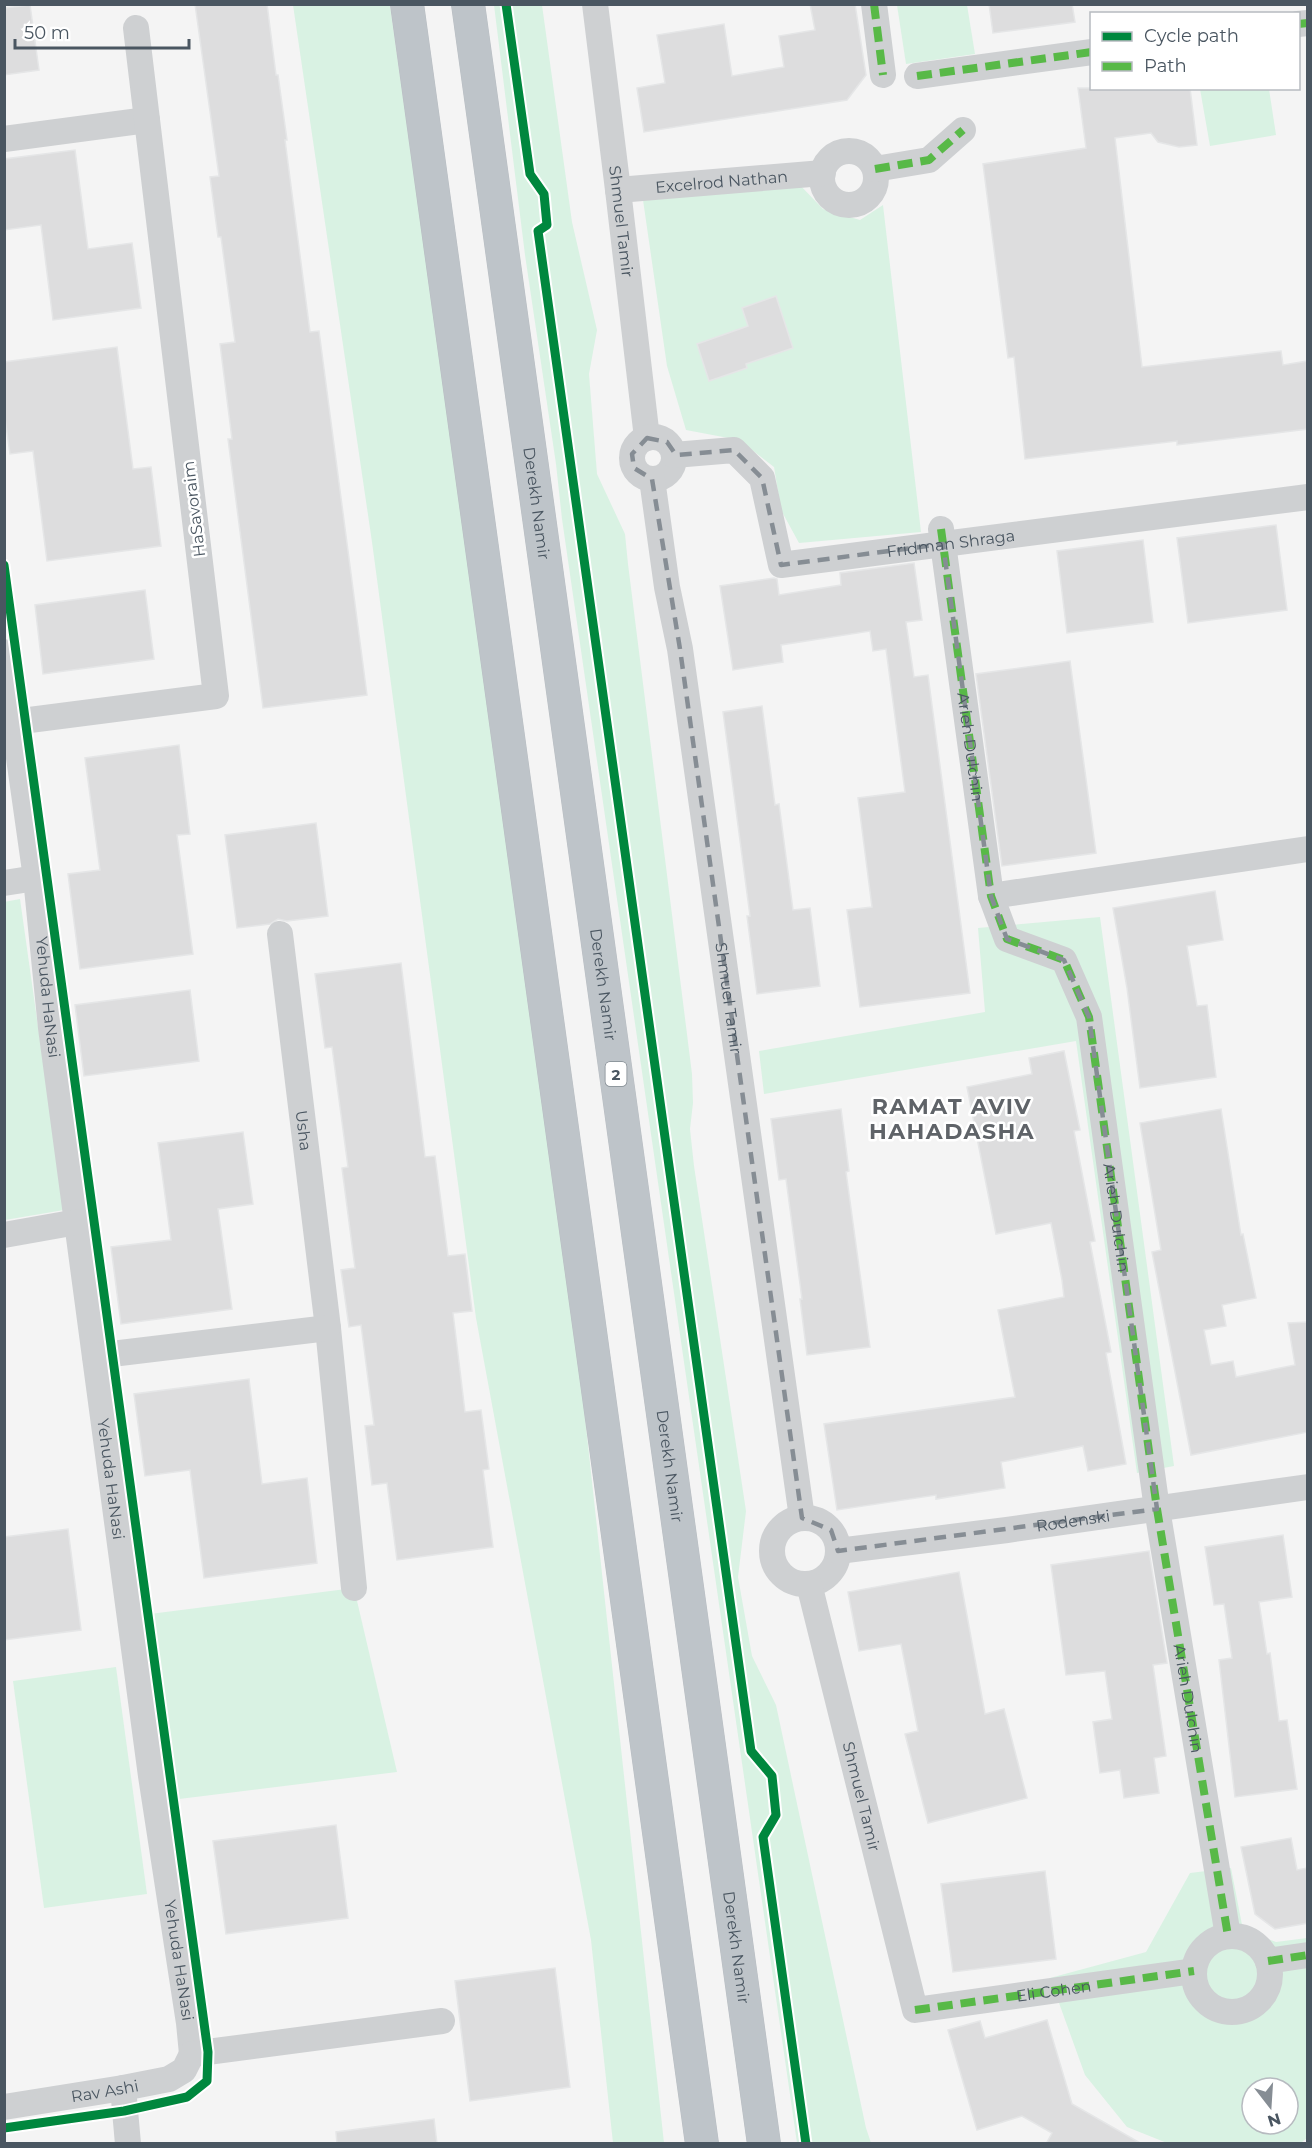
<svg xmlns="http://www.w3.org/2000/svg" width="1312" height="2148" font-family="Montserrat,sans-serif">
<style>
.green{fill:#d9f2e3;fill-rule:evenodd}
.building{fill:#ddddde;stroke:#e5e6e7;stroke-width:1.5}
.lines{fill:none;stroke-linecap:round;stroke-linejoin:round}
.highway-casing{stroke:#b9bec3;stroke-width:34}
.minor{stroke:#ced0d2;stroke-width:26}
.highway{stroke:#bec4c9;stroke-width:33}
.quiet{stroke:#58b947;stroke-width:8;stroke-dasharray:15 8;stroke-linecap:butt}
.cycleway-casing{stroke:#fff;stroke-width:13}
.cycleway{stroke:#00873e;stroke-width:9}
.marked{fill:none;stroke:#868d94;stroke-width:4.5;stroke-dasharray:12 8;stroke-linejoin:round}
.labels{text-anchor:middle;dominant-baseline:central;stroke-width:5;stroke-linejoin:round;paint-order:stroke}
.shield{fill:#fff;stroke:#808990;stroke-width:1.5}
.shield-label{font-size:15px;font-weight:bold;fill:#4a5661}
.street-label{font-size:16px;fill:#4a5661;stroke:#fff}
.district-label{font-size:22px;font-weight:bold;letter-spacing:1.5px;fill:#5f6368;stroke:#fff}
</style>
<rect width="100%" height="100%" fill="#f4f4f4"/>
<g class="green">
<path d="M 293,5 L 390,5 L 572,1298 L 664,2143 L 613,2143 L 591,1940 L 476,1318 L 372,542 Z"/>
<path d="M 494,5 L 542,5 L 572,222 L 597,330 L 589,374 L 597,474 L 625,534 L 628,564 L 692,1074 L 693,1103 L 690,1129 L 694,1166 L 746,1511 L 738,1577 L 752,1656 L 776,1705 L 866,2128 L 871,2143 L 797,2143 L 562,519 L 556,464 L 525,255 Z"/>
<path d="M 897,5 L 967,5 L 975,54 L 906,64 Z"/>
<path d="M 1200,89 L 1269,89 L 1276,135 L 1210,146 Z"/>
<path d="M 797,182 L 823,209 L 860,220 L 883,205 L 921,532 L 799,543 L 781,510 L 774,467 L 739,440 L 686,430 L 667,366 L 643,200 Z"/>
<path d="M 20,899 L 64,1210 L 5,1220 L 4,902 Z"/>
<path d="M 1100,917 L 1174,1466 L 1137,1473 L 1076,1041 L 764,1094 L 759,1051 L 985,1012 L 978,928 Z"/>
<path d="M 354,1588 L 397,1772 L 163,1801 L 142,1615 Z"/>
<path d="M 116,1667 L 147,1894 L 44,1908 L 13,1681 Z"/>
<path d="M 1231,1868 L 1243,1930 L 1276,1942 L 1307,1938 L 1307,2138 L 1302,2142 L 1167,2143 L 1127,2127 L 1085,2075 L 1050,1978 L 1146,1952 L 1190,1873 ZM 1252,2088 L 1288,2088 L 1288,2124 L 1252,2124 Z"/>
</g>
<g class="building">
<path d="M 195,4 L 267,4 L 276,75 L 278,75 L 287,140 L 285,140 L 310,332 L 319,331 L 367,695 L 263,708 L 228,439 L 232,439 L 220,344 L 235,342 L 221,237 L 218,237 L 210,177 L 219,176 Z"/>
<path d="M 810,4 L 855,4 L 866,75 L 847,100 L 644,132 L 637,88 L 665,83 L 657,35 L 724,24 L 732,76 L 784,67 L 779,36 L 815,30 Z"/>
<path d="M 989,4 L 1072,4 L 1075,22 L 993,33 Z"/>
<path d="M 30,5 L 39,70 L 4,75 L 4,8 Z"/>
<path d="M 1078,88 L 1190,88 L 1197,145 L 1179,147 L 1158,142 L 1151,133 L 1115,138 L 1142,367 L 1281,351 L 1283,365 L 1308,361 L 1308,429 L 1177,445 L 1177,441 L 1025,459 L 1014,357 L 1008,358 L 983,164 L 1086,148 Z"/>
<path d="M 75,150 L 88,249 L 132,243 L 141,308 L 53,320 L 41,225 L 4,230 L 4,159 Z"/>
<path d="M 776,296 L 793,348 L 746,364 L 747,368 L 709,381 L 697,344 L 748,326 L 742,308 Z"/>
<path d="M 117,347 L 133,469 L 151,467 L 161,546 L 47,561 L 33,451 L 10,454 L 4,412 L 4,362 Z"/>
<path d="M 1276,525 L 1287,610 L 1188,623 L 1177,538 Z"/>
<path d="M 1143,540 L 1153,622 L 1067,633 L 1057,551 Z"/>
<path d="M 914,563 L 922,620 L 906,622 L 914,677 L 928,675 L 970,993 L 860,1007 L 847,910 L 872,907 L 858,798 L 905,792 L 886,649 L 873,651 L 870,631 L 781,645 L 783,662 L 733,670 L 720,586 L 774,578 L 777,579 L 779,595 L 841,585 L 840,573 Z"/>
<path d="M 145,590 L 154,659 L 43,674 L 35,605 Z"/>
<path d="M 1070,661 L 1096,853 L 1002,866 L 976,674 Z"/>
<path d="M 762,706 L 775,805 L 779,804 L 793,910 L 810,908 L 820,986 L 757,994 L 747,916 L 750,916 L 723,712 Z"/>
<path d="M 179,745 L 190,834 L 177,835 L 193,954 L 80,969 L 68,874 L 100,870 L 85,758 Z"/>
<path d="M 316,823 L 328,916 L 287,921 L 278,919 L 270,924 L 237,928 L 225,835 Z"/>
<path d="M 1215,891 L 1223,940 L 1187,946 L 1197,1006 L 1207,1005 L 1216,1077 L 1140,1088 L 1127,988 L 1113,908 Z"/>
<path d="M 401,963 L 425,1157 L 435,1156 L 448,1256 L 465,1254 L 472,1311 L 453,1313 L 465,1412 L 481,1410 L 489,1469 L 483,1470 L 493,1547 L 397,1560 L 387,1483 L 372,1485 L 365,1426 L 374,1425 L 361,1325 L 349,1327 L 341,1270 L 355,1268 L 342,1168 L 348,1167 L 332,1047 L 325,1048 L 315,974 Z"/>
<path d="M 190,990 L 199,1061 L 84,1076 L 75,1005 Z"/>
<path d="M 1064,1051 L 1080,1130 L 1074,1131 L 1095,1241 L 1090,1242 L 1111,1352 L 1106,1353 L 1126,1464 L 1088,1471 L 1083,1446 L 1001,1462 L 1005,1488 L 936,1499 L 936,1495 L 837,1510 L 824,1424 L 1015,1397 L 998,1310 L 1064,1297 L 1062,1280 L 1051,1223 L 996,1234 L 967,1087 L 1032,1074 L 1029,1058 Z"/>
<path d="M 841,1109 L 849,1171 L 846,1172 L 870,1347 L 807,1355 L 800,1299 L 802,1299 L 786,1179 L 779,1180 L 771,1119 Z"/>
<path d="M 1221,1109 L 1241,1235 L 1243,1234 L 1256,1298 L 1222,1305 L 1226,1326 L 1204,1330 L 1211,1365 L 1233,1361 L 1236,1377 L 1295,1365 L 1288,1323 L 1308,1322 L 1308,1432 L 1191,1455 L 1152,1252 L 1161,1250 L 1140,1123 Z"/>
<path d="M 243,1132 L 253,1204 L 218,1209 L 232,1309 L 121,1324 L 111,1247 L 171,1240 L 158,1143 Z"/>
<path d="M 249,1379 L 262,1484 L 307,1478 L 317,1563 L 204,1578 L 190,1470 L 145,1476 L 134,1394 Z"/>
<path d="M 68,1529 L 81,1630 L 4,1640 L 4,1537 Z"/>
<path d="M 1283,1535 L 1292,1597 L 1259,1602 L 1267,1654 L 1270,1653 L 1279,1721 L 1287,1720 L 1297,1789 L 1235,1797 L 1219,1660 L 1232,1658 L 1224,1604 L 1214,1605 L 1205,1547 Z"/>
<path d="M 1149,1551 L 1167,1663 L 1153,1665 L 1166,1756 L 1154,1758 L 1159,1793 L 1124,1798 L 1120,1770 L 1100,1773 L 1093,1722 L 1112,1719 L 1105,1671 L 1066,1675 L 1051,1565 Z"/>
<path d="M 959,1572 L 985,1714 L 1004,1709 L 1027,1798 L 928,1823 L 905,1734 L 918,1731 L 901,1644 L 859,1651 L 848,1592 Z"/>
<path d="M 336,1825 L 348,1918 L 226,1934 L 213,1841 Z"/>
<path d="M 1291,1838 L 1297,1870 L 1308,1868 L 1308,1923 L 1275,1929 L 1255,1914 L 1241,1847 Z"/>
<path d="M 1045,1871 L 1056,1959 L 953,1972 L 941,1884 Z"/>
<path d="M 555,1968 L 570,2087 L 470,2101 L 455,1981 Z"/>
<path d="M 1047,2020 L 1072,2104 L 1142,2144 L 1046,2144 L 1052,2133 L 1022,2116 L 977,2130 L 948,2030 L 980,2021 L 985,2038 Z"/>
<path d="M 434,2119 L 437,2144 L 337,2144 L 336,2132 Z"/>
</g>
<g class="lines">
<defs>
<g id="highway">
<path d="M 407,4 L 702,2144"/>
<path id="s11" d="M 468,4 L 764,2144"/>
</g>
</defs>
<use href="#highway" class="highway-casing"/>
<g class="minor">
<path id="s1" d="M 595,4 L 618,190 L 647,438"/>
<path d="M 874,4 L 883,75"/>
<path d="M 1298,24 L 1308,23"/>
<path d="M 917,76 L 1092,52"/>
<path d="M 4,139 L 147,120"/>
<circle cx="849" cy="178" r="27"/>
<path d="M 875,169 L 929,160 L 963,130"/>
<path id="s2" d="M 618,190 L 823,173"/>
<circle cx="653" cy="458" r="21"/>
<path id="s3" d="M 674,455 L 734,450 L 762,478 L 781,565 L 1308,497"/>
<path id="s4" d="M 652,479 L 667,587 L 680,649 L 802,1518"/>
<path id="s5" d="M 941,529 L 991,896 L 1007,939 L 1064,960 L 1089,1017 L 1157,1509 L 1228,1936"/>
<path id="s6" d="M 4,652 L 36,878 L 51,1028 L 151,1776 L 189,2023 L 192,2054"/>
<path d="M 14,722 L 216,696 L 136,28"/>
<path d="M 4,883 L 36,878"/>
<path d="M 991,896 L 1308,849"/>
<path id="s7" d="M 280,934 L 328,1328 L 354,1588"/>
<path d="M 4,1235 L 77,1222"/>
<path d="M 95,1356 L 328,1328"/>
<circle cx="805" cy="1551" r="33"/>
<path id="s8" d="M 838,1551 L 1007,1530 L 1308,1487"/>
<path id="s9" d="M 809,1584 L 915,2010 L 1194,1971"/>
<circle cx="1232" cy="1974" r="38"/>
<path d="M 1268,1961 L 1308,1955"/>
<path d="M 192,2054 L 442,2021"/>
<path d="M 123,2088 L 128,2144"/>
<path id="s10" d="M 4,2107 L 123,2088 L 169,2079 L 184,2070 L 192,2054"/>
</g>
<use href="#highway" class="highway"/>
<g class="quiet">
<path d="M 874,4 L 883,75"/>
<path d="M 1298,24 L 1308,23"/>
<path d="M 917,76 L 1092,52"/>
<path d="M 875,169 L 929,160 L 963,130"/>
<path d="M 941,529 L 991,896 L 1007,939 L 1064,960 L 1089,1017 L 1157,1509 L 1228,1936"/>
<path d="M 1268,1961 L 1308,1955"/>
<path d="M 915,2010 L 1194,1971"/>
</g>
<defs>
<g id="cycleway">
<path d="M 506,4 L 530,174 L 544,194 L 547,225 L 538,231 L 751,1751 L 772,1776 L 776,1815 L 763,1837 L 806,2144"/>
<path d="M 4,565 L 208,2052 L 207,2081 L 187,2097 L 124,2111 L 4,2128"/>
</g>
</defs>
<use href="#cycleway" class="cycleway-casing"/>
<use href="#cycleway" class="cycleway"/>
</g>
<path class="marked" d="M 647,438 L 667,442 L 676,455 L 734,450 L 762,478 L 781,565 L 943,544 L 991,896 L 1007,939 L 1064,960 L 1089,1017 L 1157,1509 L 838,1551 L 831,1530 L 802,1518 L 680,649 L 652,479 L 634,468 L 632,454 Z"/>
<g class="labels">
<rect class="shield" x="605.5" y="1062" width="21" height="24" rx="4.5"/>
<g class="shield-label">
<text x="616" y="1074">2</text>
</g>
<g class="street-label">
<text stroke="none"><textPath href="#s2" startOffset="104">Excelrod Nathan</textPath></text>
<text stroke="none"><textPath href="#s1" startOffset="219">Shmuel Tamir</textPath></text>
<text stroke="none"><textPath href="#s11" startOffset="504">Derekh Namir</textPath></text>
<text transform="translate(194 509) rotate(-97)">HaSavoraim</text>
<text stroke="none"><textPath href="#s3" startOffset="360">Fridman Shraga</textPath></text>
<text stroke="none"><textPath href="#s5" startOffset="220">Arieh Dulchin</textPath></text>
<text stroke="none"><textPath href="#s11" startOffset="990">Derekh Namir</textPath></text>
<text stroke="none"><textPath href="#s6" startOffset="348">Yehuda HaNasi</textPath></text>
<text stroke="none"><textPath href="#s4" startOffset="525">Shmuel Tamir</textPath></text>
<text stroke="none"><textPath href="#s7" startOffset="198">Usha</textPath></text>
<text stroke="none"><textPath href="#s5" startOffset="742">Arieh Dulchin</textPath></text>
<text stroke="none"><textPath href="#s11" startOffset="1476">Derekh Namir</textPath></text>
<text stroke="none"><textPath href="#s6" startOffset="834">Yehuda HaNasi</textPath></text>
<text stroke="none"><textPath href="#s8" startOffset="237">Rodenski</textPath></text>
<text stroke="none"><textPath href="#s5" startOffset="1228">Arieh Dulchin</textPath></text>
<text stroke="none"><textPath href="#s9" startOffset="219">Shmuel Tamir</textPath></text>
<text stroke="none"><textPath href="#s11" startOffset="1962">Derekh Namir</textPath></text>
<text stroke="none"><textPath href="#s6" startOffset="1320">Yehuda HaNasi</textPath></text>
<text stroke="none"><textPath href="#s9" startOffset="579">Eli Cohen</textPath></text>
<text stroke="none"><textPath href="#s10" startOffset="102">Rav Ashi</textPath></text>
</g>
<g class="district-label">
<text x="952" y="1106">RAMAT AVIV<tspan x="952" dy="25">HAHADASHA</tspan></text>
</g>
</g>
<rect width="1312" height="2148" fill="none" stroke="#4a5661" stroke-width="12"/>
<rect x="1090" y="12" width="210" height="78" fill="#ffffff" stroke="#b7bbc0" stroke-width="1.5"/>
<rect x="1102" y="32" width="30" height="9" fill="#00873e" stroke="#b7bbc0" stroke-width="1.5"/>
<text x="1144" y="42" font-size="18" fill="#4a5661">Cycle path</text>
<rect x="1102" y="62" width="30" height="9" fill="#58b947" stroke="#b7bbc0" stroke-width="1.5"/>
<text x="1144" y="72" font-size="18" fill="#4a5661">Path</text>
<g transform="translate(1270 2106) rotate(163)"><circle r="28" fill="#ffffff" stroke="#b7bbc0" stroke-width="1.5"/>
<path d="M0-4.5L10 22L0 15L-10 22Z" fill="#868d94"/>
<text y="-9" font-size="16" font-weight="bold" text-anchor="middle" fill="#4a5661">N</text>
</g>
<path d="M15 39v9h174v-9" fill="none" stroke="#4a5661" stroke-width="3"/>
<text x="24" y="39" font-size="18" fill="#4a5661" stroke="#ffffff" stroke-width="4.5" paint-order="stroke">50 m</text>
</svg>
